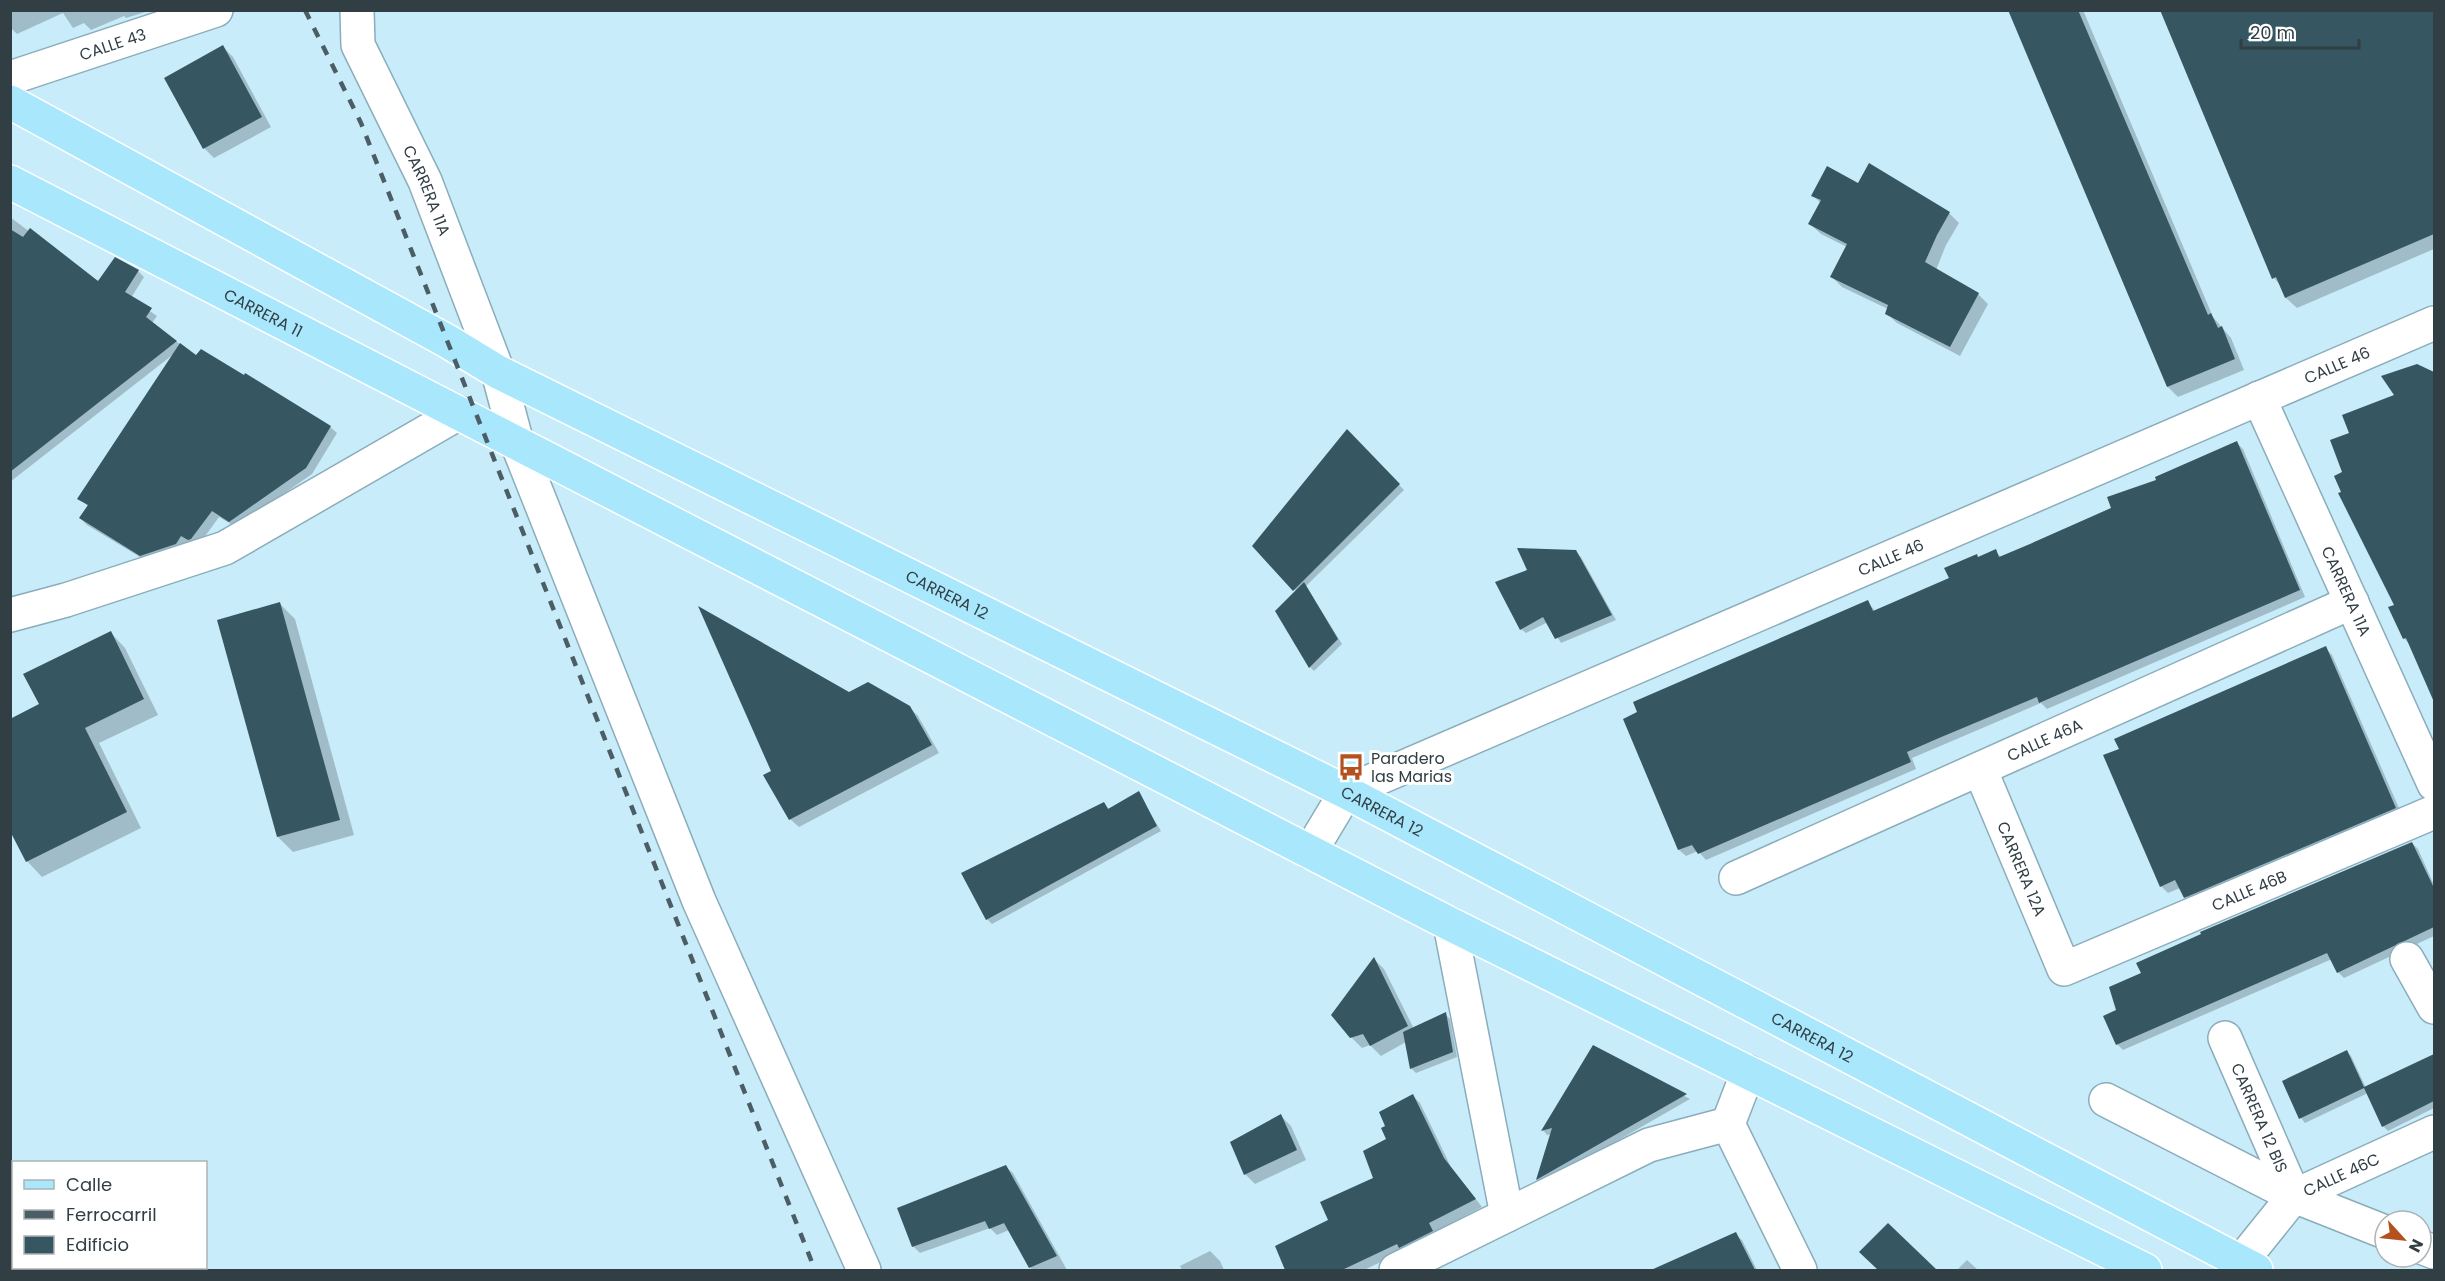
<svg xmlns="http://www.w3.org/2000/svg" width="2445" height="1281" font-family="Poppins,sans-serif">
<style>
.shadow{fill:#0003}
.building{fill:#365661}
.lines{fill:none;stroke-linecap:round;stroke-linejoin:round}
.minor-casing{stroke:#8badbb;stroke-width:36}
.major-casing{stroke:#fff;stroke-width:36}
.minor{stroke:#fff;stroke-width:33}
.major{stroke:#a9e7fd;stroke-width:33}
.rail{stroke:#4b5d65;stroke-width:4.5;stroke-dasharray:10 10;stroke-linecap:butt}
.labels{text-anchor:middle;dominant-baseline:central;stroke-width:6;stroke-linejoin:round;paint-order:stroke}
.street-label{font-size:16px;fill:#313f45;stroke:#fff}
.poi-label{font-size:16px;fill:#313f45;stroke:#fff;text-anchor:start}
</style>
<rect width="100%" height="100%" fill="#c8ecfa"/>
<g class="shadow">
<path d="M 10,10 L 152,10 L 126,18 L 124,16 L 91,30 L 84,23 L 73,28 L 63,13 L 17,34 L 10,27 Z"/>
<path d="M 2010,10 L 2083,10 L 2213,317 L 2231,338 L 2244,370 L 2178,397 L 2168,387 Z"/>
<path d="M 2161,10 L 2434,10 L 2434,249 L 2297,308 L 2286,298 L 2281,286 L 2274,278 Z"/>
<path d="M 223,47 L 233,57 L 271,127 L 214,158 L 204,148 Z"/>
<path d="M 1859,185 L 1949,213 L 1959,223 L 1946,245 L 1936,270 L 1978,294 L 1988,304 L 1960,356 L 1897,323 L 1886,313 L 1888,309 L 1842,287 L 1832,277 L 1847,247 L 1821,234 L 1810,224 L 1821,203 L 1813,196 Z"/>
<path d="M 10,217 L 98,283 L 138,271 L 144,277 L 131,298 L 157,316 L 152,323 L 197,357 L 330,427 L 337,433 L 312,474 L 236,527 L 219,517 L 198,546 L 188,542 L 183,551 L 148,562 L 87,525 L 80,518 L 89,507 L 79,498 L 175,353 L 10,482 Z"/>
<path d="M 2417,366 L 2434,374 L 2434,691 L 2429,686 L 2411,646 L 2404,638 L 2396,606 L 2343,493 L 2351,434 L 2396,396 Z"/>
<path d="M 1347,431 L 1404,490 L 1306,586 L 1342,644 L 1314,671 L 1310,667 L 1297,592 L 1254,546 Z"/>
<path d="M 2237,443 L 2243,449 L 2305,597 L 2047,709 L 2041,703 L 1945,744 L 1912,758 L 1916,769 L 1706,860 L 1698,851 L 1686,856 L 1679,850 L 1625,719 L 1868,602 L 1875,611 L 1951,579 L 1979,558 L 1995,551 L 2001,557 L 2112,508 L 2158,481 Z"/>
<path d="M 1575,552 L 1581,557 L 1616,620 L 1561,643 L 1548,622 L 1526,633 L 1521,629 Z"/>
<path d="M 280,604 L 295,619 L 354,835 L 293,852 L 278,837 Z"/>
<path d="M 110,632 L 125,648 L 158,715 L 99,743 L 141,828 L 42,877 L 27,861 Z"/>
<path d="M 2325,648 L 2332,655 L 2402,815 L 2192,904 L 2180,888 L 2168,893 L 2161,886 Z"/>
<path d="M 849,694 L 909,707 L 918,716 L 939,753 L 799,827 L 790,819 L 773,771 Z"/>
<path d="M 1138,793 L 1161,831 L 992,924 L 987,919 L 963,874 L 1104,803 L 1109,809 Z"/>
<path d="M 2412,843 L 2418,849 L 2434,885 L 2434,936 L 2344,978 L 2338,972 L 2332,959 L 2123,1050 L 2117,1044 L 2118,1011 L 2143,973 Z"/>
<path d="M 1374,959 L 1384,969 L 1414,1029 L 1445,1014 L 1450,1019 L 1457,1057 L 1416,1073 L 1411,1068 L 1406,1042 L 1381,1056 L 1370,1045 L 1362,1048 L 1351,1037 Z"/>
<path d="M 1594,1047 L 1690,1099 L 1542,1184 L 1537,1180 L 1552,1134 L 1547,1135 L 1543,1130 Z"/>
<path d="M 2347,1052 L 2351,1056 L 2366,1088 L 2432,1064 L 2434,1069 L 2434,1108 L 2388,1131 L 2383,1126 L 2368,1093 L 2305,1123 L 2301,1118 L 2284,1082 Z"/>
<path d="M 1413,1096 L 1420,1103 L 1451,1167 L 1482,1207 L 1436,1231 L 1440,1239 L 1404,1251 L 1364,1270 L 1287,1270 L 1277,1246 L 1330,1220 L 1375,1179 L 1388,1140 Z"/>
<path d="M 1281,1116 L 1291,1126 L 1306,1160 L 1255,1184 L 1245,1174 Z"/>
<path d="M 1006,1167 L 1013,1173 L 1067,1270 L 1032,1270 L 1009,1230 L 997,1235 L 990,1228 L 920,1253 L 913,1246 Z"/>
<path d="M 1888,1225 L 1935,1270 L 1880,1270 L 1868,1259 Z"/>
<path d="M 1735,1234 L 1742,1240 L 1757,1270 L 1685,1270 L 1680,1259 Z"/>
<path d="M 1210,1251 L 1220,1261 L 1224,1270 L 1182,1270 L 1180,1266 Z"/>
<path d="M 1967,1260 L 1978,1270 L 1957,1270 Z"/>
</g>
<g class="building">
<path d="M 2008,10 L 2078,10 L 2208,315 L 2211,313 L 2218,328 L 2222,326 L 2235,359 L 2167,387 Z"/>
<path d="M 2160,10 L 2434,10 L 2434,234 L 2285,298 L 2276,277 L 2272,279 Z"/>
<path d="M 223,45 L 262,117 L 203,149 L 164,78 Z"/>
<path d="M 1869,163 L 1950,212 L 1937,235 L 1925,262 L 1979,293 L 1950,347 L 1885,314 L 1888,305 L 1830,277 L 1847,244 L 1808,224 L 1821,200 L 1811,196 L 1827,166 L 1858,183 Z"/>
<path d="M 30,228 L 98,281 L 115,257 L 139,270 L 125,292 L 152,308 L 146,317 L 177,341 L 10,472 L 10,229 L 23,237 Z"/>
<path d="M 180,343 L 196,355 L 201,349 L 244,375 L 245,373 L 331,426 L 306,468 L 229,522 L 212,511 L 191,539 L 188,540 L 181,536 L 176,544 L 140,556 L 79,518 L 88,505 L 77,499 Z"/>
<path d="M 2417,364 L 2434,372 L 2434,702 L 2406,638 L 2403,639 L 2388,607 L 2394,605 L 2338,493 L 2341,492 L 2334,476 L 2342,472 L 2330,440 L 2349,433 L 2342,415 L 2394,395 L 2381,376 Z"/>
<path d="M 1347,429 L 1400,484 L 1293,591 L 1252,546 Z"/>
<path d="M 2237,441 L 2300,590 L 2039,703 L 2037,697 L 1939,738 L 1907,752 L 1911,762 L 1698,854 L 1692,845 L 1678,850 L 1623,719 L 1637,712 L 1633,702 L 1868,600 L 1873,611 L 1949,578 L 1944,568 L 1977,554 L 1978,557 L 1996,549 L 1999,557 L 2030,544 L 2111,508 L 2107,497 L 2156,480 L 2155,477 Z"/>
<path d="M 1517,548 L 1576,550 L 1612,615 L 1555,639 L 1543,617 L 1520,630 L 1495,582 L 1527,570 Z"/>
<path d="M 1304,582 L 1338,639 L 1309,668 L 1275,611 Z"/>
<path d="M 280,602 L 340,820 L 277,837 L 217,620 Z"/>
<path d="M 698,606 L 849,692 L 868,682 L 910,706 L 932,745 L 789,820 L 763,775 L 771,771 Z"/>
<path d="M 111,631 L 144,699 L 85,728 L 127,812 L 26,862 L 10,831 L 10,719 L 39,704 L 23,674 Z"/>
<path d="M 2326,646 L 2396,808 L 2184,898 L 2175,880 L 2160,887 L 2103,755 L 2119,749 L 2114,739 Z"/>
<path d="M 1139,791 L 1157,826 L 986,920 L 961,873 L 1104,802 L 1108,809 Z"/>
<path d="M 2412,842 L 2434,888 L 2434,927 L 2337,973 L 2327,953 L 2116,1045 L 2103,1016 L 2116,1010 L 2109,987 L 2141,973 L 2136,963 L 2201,934 L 2200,932 Z"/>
<path d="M 1374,957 L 1408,1026 L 1370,1046 L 1363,1034 L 1350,1038 L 1331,1015 Z"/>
<path d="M 1446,1012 L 1453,1052 L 1410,1069 L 1403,1032 Z"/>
<path d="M 1593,1045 L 1687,1094 L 1536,1180 L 1552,1128 L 1541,1131 Z"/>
<path d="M 2347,1050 L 2364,1087 L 2434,1054 L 2434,1101 L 2382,1127 L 2364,1088 L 2299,1119 L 2282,1081 Z"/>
<path d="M 1413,1094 L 1444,1158 L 1476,1199 L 1429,1223 L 1433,1231 L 1399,1248 L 1397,1244 L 1342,1270 L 1285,1270 L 1275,1246 L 1328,1220 L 1320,1202 L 1373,1178 L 1363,1151 L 1386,1139 L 1381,1128 L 1385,1126 L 1379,1112 Z"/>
<path d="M 1281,1114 L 1297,1150 L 1244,1175 L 1230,1142 Z"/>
<path d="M 1006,1165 L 1057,1256 L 1029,1268 L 1004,1223 L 989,1229 L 985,1221 L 912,1247 L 897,1208 Z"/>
<path d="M 1888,1223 L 1937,1270 L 1878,1270 L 1859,1252 Z"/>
<path d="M 1736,1232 L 1755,1270 L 1651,1270 Z"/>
</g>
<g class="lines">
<defs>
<g id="minor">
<path id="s1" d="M 357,10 L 358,45 L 425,181 L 498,372 L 517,443 L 699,901 L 864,1270"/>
<path id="s2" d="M 10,78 L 216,10"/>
<path id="s3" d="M 2259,398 L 2434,784"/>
<path d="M 10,615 L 66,600 L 225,548 L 459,413"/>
<path id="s4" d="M 1980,769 L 2064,969 L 2434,812"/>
<path id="s5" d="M 1310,852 L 1346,792 L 2434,323"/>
<path id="s6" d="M 1736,878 L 2352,602"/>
<path d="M 1450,924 L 1507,1215"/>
<path d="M 2407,959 L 2434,1007"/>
<path id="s7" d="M 2225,1038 L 2294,1196"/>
<path d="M 1748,1072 L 1728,1124 L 1800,1270"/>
<path d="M 2106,1100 L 2294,1196 L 2385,1232"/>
<path d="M 2421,1247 L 2434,1252"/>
<path id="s8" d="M 2240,1263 L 2294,1196 L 2434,1132"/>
<path d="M 1396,1270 L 1649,1145 L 1728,1124"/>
</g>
<g id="major">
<path id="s9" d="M 10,102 L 447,341 L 498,372 L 1346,792 L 2256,1270"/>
<path id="s10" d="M 10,182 L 1450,924 L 2145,1270"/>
</g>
</defs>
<use href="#minor" class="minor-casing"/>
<use href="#major" class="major-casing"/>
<use href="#minor" class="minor"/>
<use href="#major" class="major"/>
<path class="rail" d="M 305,10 L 361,123 L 815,1270"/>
</g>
<defs>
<symbol id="bus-bare" viewBox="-9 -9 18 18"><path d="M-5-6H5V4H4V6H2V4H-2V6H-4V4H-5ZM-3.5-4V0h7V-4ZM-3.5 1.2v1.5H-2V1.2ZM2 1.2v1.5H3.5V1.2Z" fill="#b5511f" stroke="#fff" stroke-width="2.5" paint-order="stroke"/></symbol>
</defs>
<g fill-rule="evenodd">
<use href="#bus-bare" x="1332" y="748" width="38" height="38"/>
</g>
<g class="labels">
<g class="street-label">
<text stroke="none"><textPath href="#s2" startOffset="108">CALLE 43</textPath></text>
<text stroke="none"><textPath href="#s1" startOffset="196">CARRERA 11A</textPath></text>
<text stroke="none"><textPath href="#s10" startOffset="285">CARRERA 11</textPath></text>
<text stroke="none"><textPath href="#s5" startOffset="1149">CALLE 46</textPath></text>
<text stroke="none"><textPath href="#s5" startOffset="663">CALLE 46</textPath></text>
<text stroke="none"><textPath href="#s3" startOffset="212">CARRERA 11A</textPath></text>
<text stroke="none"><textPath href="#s9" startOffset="1059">CARRERA 12</textPath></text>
<text stroke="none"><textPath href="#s6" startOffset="338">CALLE 46A</textPath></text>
<text stroke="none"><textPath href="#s9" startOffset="1545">CARRERA 12</textPath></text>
<text stroke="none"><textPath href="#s4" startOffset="108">CARRERA 12A</textPath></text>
<text stroke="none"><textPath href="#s4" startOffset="418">CALLE 46B</textPath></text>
<text stroke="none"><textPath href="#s9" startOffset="2031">CARRERA 12</textPath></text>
<text stroke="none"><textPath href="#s7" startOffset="87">CARRERA 12 BIS</textPath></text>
<text stroke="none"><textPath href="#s8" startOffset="138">CALLE 46C</textPath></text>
</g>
<g class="poi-label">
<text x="1371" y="758">Paradero<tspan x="1371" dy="18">las Marias</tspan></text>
</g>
</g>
<rect width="2445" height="1281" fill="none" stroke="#313f45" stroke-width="24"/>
<rect x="12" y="1161" width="195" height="108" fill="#ffffff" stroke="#adb2b5" stroke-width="1.5"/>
<rect x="24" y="1180" width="30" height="9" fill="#a9e7fd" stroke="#adb2b5" stroke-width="1.5"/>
<text x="66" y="1191" font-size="18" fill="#313f45">Calle</text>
<rect x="24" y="1210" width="30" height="9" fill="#4b5d65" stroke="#adb2b5" stroke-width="1.5"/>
<text x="66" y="1221" font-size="18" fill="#313f45">Ferrocarril</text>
<rect x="24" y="1236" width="30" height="18" fill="#365661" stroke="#adb2b5" stroke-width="1.5"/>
<text x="66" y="1251" font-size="18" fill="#313f45">Edificio</text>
<g transform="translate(2403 1239) rotate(117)"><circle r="28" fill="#ffffff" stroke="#adb2b5" stroke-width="1.5"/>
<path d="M0-4.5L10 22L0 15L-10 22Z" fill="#b5511f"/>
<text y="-9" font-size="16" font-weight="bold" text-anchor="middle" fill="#313f45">N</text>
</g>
<path d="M2241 39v9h118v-9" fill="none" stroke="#313f45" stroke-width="3"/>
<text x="2250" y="39" font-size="18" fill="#313f45" stroke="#ffffff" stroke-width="4.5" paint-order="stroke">20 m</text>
</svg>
